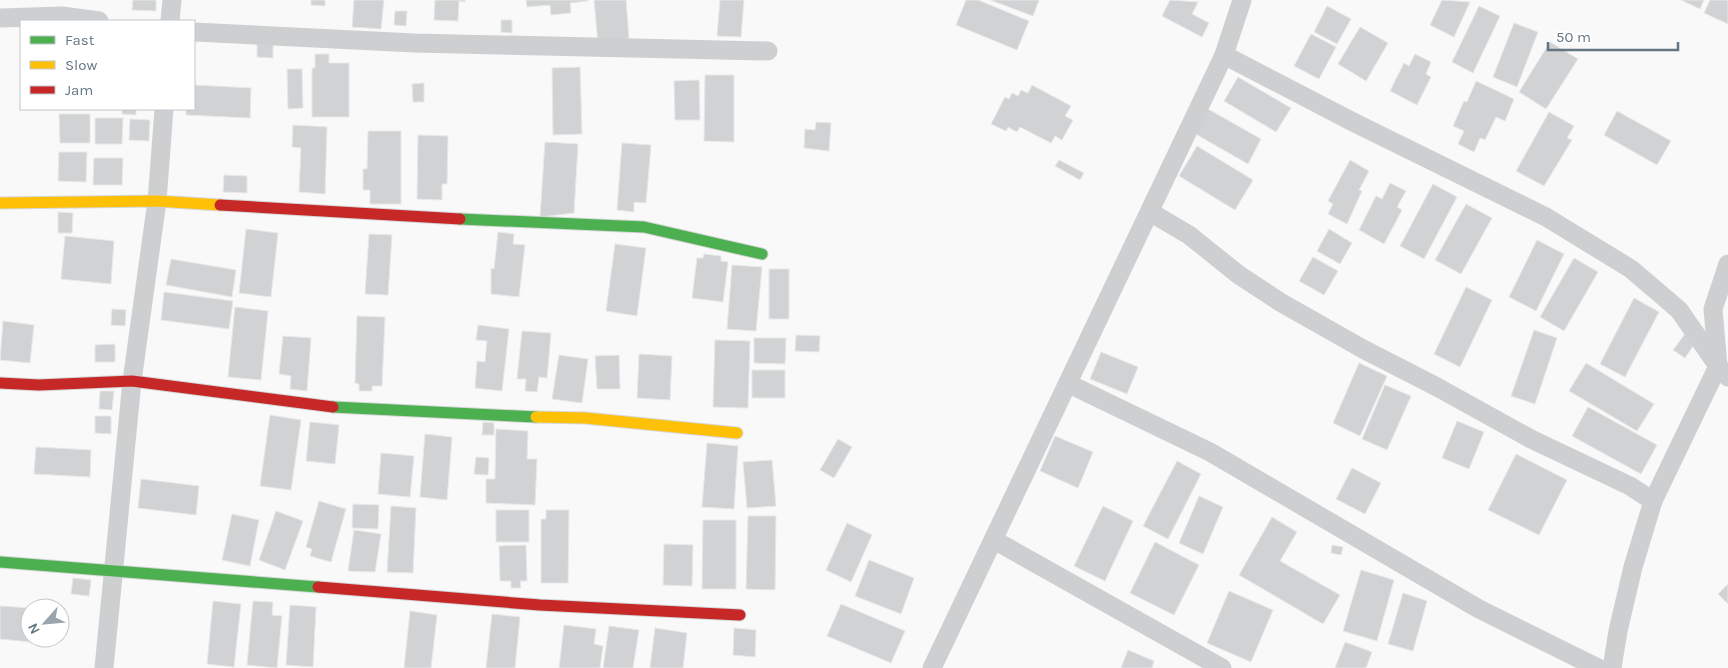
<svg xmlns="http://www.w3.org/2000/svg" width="1728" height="668" font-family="Karla,sans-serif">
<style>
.building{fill:#d0d2d3;stroke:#e8e8e8}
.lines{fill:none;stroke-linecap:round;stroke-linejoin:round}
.fast-casing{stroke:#d5d6d7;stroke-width:13}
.slow-casing{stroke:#d5d6d7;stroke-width:13}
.jam-casing{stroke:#d5d6d7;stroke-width:13}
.street{stroke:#cecfd0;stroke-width:19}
.fast{stroke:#4caf50;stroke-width:11}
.slow{stroke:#ffc107;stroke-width:11}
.jam{stroke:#c62828;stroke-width:11}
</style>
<rect width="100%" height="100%" fill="#f9f9f9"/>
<g class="building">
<path d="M 133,0 L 156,0 L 156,11 L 132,10 Z"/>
<path d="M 311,0 L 325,0 L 325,6 L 311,5 Z"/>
<path d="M 354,0 L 384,0 L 381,29 L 352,27 Z"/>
<path d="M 435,0 L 465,0 L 465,2 L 459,1 L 458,21 L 434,20 Z"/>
<path d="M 526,0 L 588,0 L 588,1 L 570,3 L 571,13 L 551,15 L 550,5 L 527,7 Z"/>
<path d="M 594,0 L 626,0 L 629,38 L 598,44 Z"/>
<path d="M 720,0 L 744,0 L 741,37 L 717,36 Z"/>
<path d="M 966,0 L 978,0 L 1029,21 L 1017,50 L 956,25 Z"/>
<path d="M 990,0 L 1039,0 L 1033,16 Z"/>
<path d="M 1170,0 L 1198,2 L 1192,14 L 1209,23 L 1202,37 L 1162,16 Z"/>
<path d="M 1442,0 L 1470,2 L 1454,37 L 1430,25 Z"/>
<path d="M 1681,0 L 1704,0 L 1700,9 Z"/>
<path d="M 1710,0 L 1728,0 L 1728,24 L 1704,13 Z"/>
<path d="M 1327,6 L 1351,19 L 1337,44 L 1314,32 Z"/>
<path d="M 1479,6 L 1500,16 L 1473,73 L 1452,62 Z"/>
<path d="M 395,11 L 407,11 L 406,26 L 394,25 Z"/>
<path d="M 501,20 L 512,20 L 512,33 L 501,32 Z"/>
<path d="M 1514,23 L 1538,32 L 1517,87 L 1493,77 Z"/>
<path d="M 1360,27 L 1388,43 L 1366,81 L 1338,64 Z"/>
<path d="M 1311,34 L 1336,47 L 1319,79 L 1294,66 Z"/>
<path d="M 1550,42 L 1578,59 L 1546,109 L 1519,92 Z"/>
<path d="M 257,44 L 273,44 L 273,58 L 257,57 Z"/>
<path d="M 315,54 L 329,54 L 329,63 L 349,63 L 349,117 L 312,117 L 312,68 L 315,68 Z"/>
<path d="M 1415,54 L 1431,62 L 1426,74 L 1431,77 L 1417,105 L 1390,91 L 1404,63 L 1409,66 Z"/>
<path d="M 580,67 L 582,134 L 553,135 L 552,68 Z"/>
<path d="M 287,69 L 302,69 L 303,108 L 288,109 Z"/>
<path d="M 705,75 L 734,75 L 734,142 L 704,141 Z"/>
<path d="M 1238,77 L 1291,108 L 1276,132 L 1224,101 Z"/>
<path d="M 699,80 L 700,120 L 675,120 L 674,81 Z"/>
<path d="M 1476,81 L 1514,99 L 1505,121 L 1496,117 L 1485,140 L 1480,138 L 1474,152 L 1458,144 L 1464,131 L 1453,126 L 1464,101 L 1467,102 Z"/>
<path d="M 424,83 L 424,102 L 413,102 L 412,84 Z"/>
<path d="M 194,85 L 251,88 L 250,118 L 186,115 L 186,109 L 194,109 Z"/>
<path d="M 1032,85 L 1071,106 L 1065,116 L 1073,120 L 1062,140 L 1055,136 L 1051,143 L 1020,127 L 1017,132 L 1008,127 L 1006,131 L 991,124 L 1005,97 L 1009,99 L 1012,93 L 1018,96 L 1021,90 L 1028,93 Z"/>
<path d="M 122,109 L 136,109 L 136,115 L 122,114 Z"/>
<path d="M 1208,109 L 1261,139 L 1248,164 L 1194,133 Z"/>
<path d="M 1617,111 L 1671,141 L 1657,165 L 1604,135 Z"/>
<path d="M 1549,112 L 1574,126 L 1567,138 L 1572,140 L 1544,186 L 1516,171 Z"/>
<path d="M 59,114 L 90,114 L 90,143 L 60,143 Z"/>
<path d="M 95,118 L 123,118 L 122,144 L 95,144 Z"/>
<path d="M 130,119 L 150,120 L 149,141 L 129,140 Z"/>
<path d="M 816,122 L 831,123 L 829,151 L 804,148 L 805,129 L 815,130 Z"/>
<path d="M 293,125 L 327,127 L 325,194 L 299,192 L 301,148 L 292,147 Z"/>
<path d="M 368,131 L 401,131 L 401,204 L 370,204 L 370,190 L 363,190 L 363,169 L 367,169 Z"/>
<path d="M 418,135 L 448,136 L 447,184 L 442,184 L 442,200 L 417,199 Z"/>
<path d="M 545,142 L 578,144 L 574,213 L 540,217 Z"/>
<path d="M 622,143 L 651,145 L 646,203 L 634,202 L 634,212 L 617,210 Z"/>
<path d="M 1197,146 L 1253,180 L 1235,210 L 1179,176 Z"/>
<path d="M 59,152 L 87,152 L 86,182 L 58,181 Z"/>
<path d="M 94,158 L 123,158 L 122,185 L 93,185 Z"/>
<path d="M 1059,160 L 1084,173 L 1080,180 L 1055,166 Z"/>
<path d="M 1350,160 L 1369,171 L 1359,190 L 1362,191 L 1347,224 L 1328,214 L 1333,204 L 1328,201 Z"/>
<path d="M 224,175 L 247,176 L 247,193 L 223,192 Z"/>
<path d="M 1390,183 L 1406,191 L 1397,207 L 1402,210 L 1384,244 L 1359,230 L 1376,196 L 1382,199 Z"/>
<path d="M 1433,184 L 1457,197 L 1424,259 L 1400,246 Z"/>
<path d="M 1466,204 L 1492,218 L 1461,274 L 1435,260 Z"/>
<path d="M 58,212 L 73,213 L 72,233 L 58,233 Z"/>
<path d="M 246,229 L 278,233 L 271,297 L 239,293 Z"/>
<path d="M 1329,229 L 1352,243 L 1340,264 L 1317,251 Z"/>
<path d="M 498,232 L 514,234 L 513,244 L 525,245 L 519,297 L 491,294 L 491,268 L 494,269 Z"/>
<path d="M 369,234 L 392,235 L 388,295 L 365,294 Z"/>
<path d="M 65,236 L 114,241 L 111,284 L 61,279 Z"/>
<path d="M 1537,240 L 1564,254 L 1536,311 L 1509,297 Z"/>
<path d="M 615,244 L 646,248 L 637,316 L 606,311 Z"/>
<path d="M 704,254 L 721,256 L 721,261 L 728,262 L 723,302 L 692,298 L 697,258 L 703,258 Z"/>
<path d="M 1313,257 L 1338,271 L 1324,295 L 1299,281 Z"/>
<path d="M 1574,258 L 1598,272 L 1564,331 L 1540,317 Z"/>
<path d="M 171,259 L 236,270 L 232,297 L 166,285 Z"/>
<path d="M 732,265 L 762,267 L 756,331 L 727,329 Z"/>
<rect x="769" y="269" width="20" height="50"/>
<path d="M 1466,287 L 1492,300 L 1460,367 L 1434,354 Z"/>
<path d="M 164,292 L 233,301 L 229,329 L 161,320 Z"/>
<path d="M 1634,298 L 1659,312 L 1625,377 L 1600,364 Z"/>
<path d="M 235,307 L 268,311 L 261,380 L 228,377 Z"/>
<path d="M 112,309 L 126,310 L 125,326 L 111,325 Z"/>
<path d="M 357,316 L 385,317 L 382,386 L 372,386 L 372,391 L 359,391 L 359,384 L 355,383 Z"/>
<path d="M 3,321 L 34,325 L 30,363 L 0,360 Z"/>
<path d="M 478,325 L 509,329 L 502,391 L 475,388 L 477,361 L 485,362 L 487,341 L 476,340 Z"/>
<path d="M 1534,330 L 1557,338 L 1535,404 L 1511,396 Z"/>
<path d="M 522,331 L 551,333 L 547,378 L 539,377 L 537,392 L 525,391 L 526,379 L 517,379 Z"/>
<path d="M 1685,334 L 1696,342 L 1685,358 L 1673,350 Z"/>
<path d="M 796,335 L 820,336 L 819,352 L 795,351 Z"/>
<path d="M 283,336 L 311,338 L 307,391 L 290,389 L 291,376 L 279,374 Z"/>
<path d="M 754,338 L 786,338 L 785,364 L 754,363 Z"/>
<path d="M 715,340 L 750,341 L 748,408 L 713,407 Z"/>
<path d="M 115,344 L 115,362 L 95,362 L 95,345 Z"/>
<path d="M 1101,352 L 1138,367 L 1127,394 L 1090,379 Z"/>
<path d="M 639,354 L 672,356 L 670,400 L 637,398 Z"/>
<path d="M 559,355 L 588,359 L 582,403 L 552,399 Z"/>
<path d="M 619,355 L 620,389 L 597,389 L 595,356 Z"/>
<path d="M 1359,363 L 1387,376 L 1360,436 L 1333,423 Z"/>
<path d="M 1586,363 L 1654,404 L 1637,431 L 1569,391 Z"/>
<rect x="752" y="370" width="33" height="28"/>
<path d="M 1385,385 L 1411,396 L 1387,450 L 1362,439 Z"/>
<path d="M 100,391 L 114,391 L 112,410 L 99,409 Z"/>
<path d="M 1588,407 L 1657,445 L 1641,474 L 1572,436 Z"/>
<path d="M 270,415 L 301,420 L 291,490 L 260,486 Z"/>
<path d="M 95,416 L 111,416 L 111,434 L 95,433 Z"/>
<path d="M 1457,421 L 1484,432 L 1469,469 L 1442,458 Z"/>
<path d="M 310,422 L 339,425 L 335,464 L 306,461 Z"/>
<path d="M 483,422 L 494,423 L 494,435 L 482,435 Z"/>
<path d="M 496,429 L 528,431 L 527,459 L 537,459 L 535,505 L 486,503 L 486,479 L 495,479 Z"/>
<path d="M 425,434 L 452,437 L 447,500 L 420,497 Z"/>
<path d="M 1055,436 L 1093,452 L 1078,488 L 1040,471 Z"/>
<path d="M 838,439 L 852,447 L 834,478 L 820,470 Z"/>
<path d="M 707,443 L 738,446 L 734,509 L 702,507 Z"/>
<path d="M 36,447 L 91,450 L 90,477 L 34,474 Z"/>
<path d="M 381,453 L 414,456 L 410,497 L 378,494 Z"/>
<path d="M 1516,454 L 1567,480 L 1539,535 L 1488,510 Z"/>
<path d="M 476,457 L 489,458 L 488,475 L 474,474 Z"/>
<path d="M 772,460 L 776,506 L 747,508 L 743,462 Z"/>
<path d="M 1177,461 L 1201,474 L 1168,539 L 1143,526 Z"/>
<path d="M 1352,468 L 1381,483 L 1365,514 L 1336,499 Z"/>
<path d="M 141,479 L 199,486 L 196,515 L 138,508 Z"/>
<path d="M 1199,496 L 1223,507 L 1203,554 L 1179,543 Z"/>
<path d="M 319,501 L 346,509 L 331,562 L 310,556 L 312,549 L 306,547 Z"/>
<path d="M 353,504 L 379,505 L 378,529 L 352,528 Z"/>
<path d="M 391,506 L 416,508 L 413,573 L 387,572 Z"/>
<path d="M 1103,506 L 1133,521 L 1105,581 L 1074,566 Z"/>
<rect x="496" y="510" width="33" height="32"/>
<path d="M 546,510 L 569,510 L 568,583 L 541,583 L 541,519 L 546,519 Z"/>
<path d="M 276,511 L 303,521 L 285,570 L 259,560 Z"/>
<path d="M 232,514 L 259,520 L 250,566 L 222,560 Z"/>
<path d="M 748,516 L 776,516 L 775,590 L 746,589 Z"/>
<path d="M 1272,517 L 1297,532 L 1280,561 L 1340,595 L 1323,624 L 1239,575 Z"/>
<path d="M 703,520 L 736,520 L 736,589 L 702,589 Z"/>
<path d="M 847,523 L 872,535 L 851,582 L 826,570 Z"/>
<path d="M 354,530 L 381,534 L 375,572 L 348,571 Z"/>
<path d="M 1155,542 L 1199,565 L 1174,615 L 1130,593 Z"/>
<path d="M 664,544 L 693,545 L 692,586 L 663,585 Z"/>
<path d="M 526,545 L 527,581 L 520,581 L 521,588 L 511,588 L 511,581 L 500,581 L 499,546 Z"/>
<path d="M 1332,545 L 1343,547 L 1341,555 L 1331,553 Z"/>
<path d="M 869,560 L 914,578 L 901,614 L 855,596 Z"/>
<path d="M 1361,570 L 1394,580 L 1377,641 L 1343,631 Z"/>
<path d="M 73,578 L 91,580 L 89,596 L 71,594 Z"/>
<path d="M 1728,584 L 1728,604 L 1718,594 Z"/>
<path d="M 1229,591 L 1273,610 L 1251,662 L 1207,643 Z"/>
<path d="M 1403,593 L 1427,601 L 1413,651 L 1388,644 Z"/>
<path d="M 213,601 L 241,604 L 234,667 L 207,664 Z"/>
<path d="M 253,601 L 273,602 L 272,615 L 282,616 L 277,668 L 247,665 Z"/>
<path d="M 841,604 L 905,631 L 891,663 L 827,636 Z"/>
<path d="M 290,605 L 316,607 L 313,667 L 286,665 Z"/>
<path d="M 0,606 L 30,608 L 30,638 L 40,638 L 40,643 L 0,639 Z"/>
<path d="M 410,611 L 437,615 L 431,668 L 404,668 Z"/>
<path d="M 492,614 L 520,617 L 515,668 L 486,668 Z"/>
<path d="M 564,625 L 596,629 L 594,644 L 603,646 L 600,668 L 559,668 Z"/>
<path d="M 609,626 L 639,630 L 633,668 L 603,668 Z"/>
<path d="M 655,628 L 687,633 L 683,668 L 650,668 Z"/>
<path d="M 734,628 L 756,630 L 755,657 L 733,655 Z"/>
<path d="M 1345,642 L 1372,652 L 1366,668 L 1335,668 Z"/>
<path d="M 1128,650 L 1154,661 L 1152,668 L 1121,668 Z"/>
</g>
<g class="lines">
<defs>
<g id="fast">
<path d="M 460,219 L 644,227 L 762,254"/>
<path d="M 333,407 L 536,417"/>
<path d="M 0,562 L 318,587"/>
</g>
<g id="slow">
<path d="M 0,203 L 157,201 L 220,205"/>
<path d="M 536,417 L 585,418 L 737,433"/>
</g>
<g id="jam">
<path d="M 220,205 L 460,219"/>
<path d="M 0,383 L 39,385 L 132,381 L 333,407"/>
<path d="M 318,587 L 540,605 L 740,615"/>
</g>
</defs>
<use href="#fast" class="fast-casing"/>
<use href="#slow" class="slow-casing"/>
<use href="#jam" class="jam-casing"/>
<g class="street">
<path d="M 0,18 L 62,16 L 99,21"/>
<path d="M 170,21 L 172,0"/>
<path d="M 194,32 L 414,43 L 768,51"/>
<path d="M 1224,55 L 1353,122 L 1546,217 L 1631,269 L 1679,310 L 1718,366 L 1728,377"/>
<path d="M 1150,212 L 1189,235 L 1239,275 L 1280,302 L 1363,349 L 1437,387 L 1531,439 L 1630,486 L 1653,501"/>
<path d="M 1069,384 L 1210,452 L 1479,609 L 1598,668"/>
<path d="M 994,540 L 1222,668"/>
<path d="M 104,668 L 132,381 L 157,201 L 164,109"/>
<path d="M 932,668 L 1224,55 L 1242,0"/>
<path d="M 1612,668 L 1618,631 L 1633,567 L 1653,501 L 1718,366 L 1713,309 L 1728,264"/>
</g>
<use href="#fast" class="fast"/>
<use href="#slow" class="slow"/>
<use href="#jam" class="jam"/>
</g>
<rect x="20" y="20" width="175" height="90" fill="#ffffff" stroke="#c1c8cd"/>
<rect x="30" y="36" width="25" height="8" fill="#4caf50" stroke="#c1c8cd"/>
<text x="65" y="45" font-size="15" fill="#657683">Fast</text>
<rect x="30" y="61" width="25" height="8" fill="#ffc107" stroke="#c1c8cd"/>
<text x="65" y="70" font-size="15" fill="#657683">Slow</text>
<rect x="30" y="86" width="25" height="8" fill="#c62828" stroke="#c1c8cd"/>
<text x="65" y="95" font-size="15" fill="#657683">Jam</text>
<g transform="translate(45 623) rotate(243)"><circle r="24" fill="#ffffff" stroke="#c1c8cd"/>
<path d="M0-4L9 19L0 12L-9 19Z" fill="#99a4ac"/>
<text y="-8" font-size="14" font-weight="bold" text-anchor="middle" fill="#657683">N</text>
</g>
<path d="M1548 42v8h130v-8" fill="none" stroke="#657683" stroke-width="2.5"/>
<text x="1556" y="42" font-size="15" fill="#657683" stroke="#ffffff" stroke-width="4" paint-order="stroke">50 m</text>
</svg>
